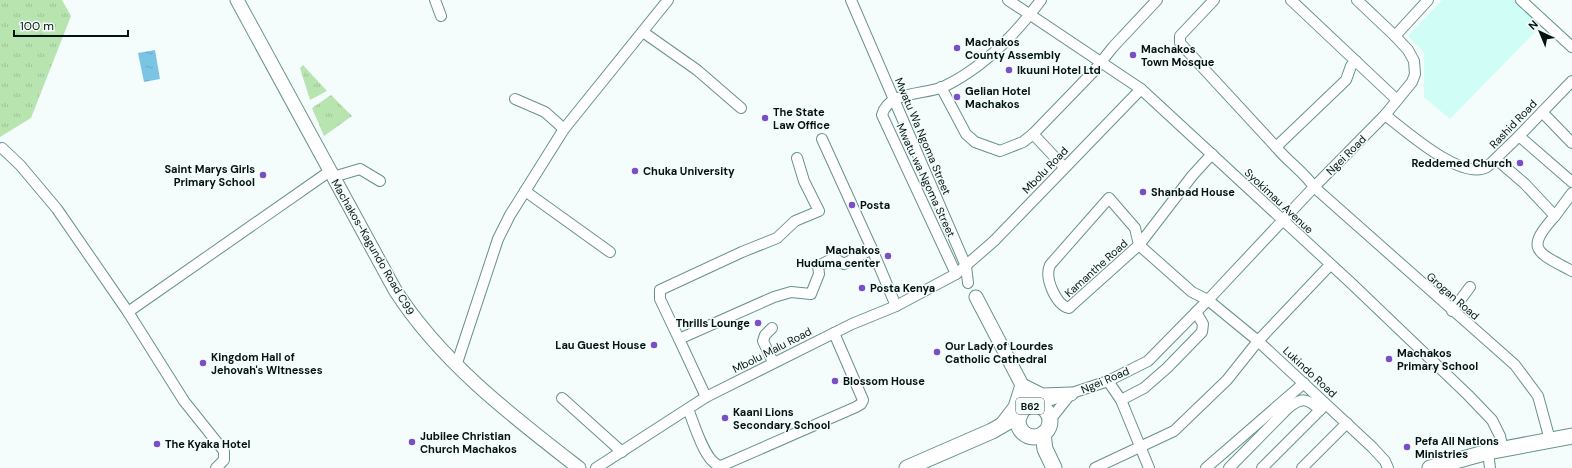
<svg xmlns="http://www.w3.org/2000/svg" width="1572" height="468" font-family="'DM Sans',sans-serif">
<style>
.built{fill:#d0fdf6}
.grass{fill:url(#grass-tufts)}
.water{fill:url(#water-ripples)}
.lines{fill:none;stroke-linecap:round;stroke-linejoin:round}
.minor-casing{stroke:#66928c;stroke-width:12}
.major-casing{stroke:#66928c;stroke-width:15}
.highway-casing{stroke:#66928c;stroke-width:17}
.minor{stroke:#fff;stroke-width:10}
.major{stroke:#fff;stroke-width:13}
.highway{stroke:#fff;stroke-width:15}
.poi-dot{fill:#7a4ec7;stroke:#f4fdfc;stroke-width:1.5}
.labels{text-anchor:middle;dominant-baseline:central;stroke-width:3;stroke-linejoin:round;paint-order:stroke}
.shield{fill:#f4fdfc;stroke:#4b5958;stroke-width:1}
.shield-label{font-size:10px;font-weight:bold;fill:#031311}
.poi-label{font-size:11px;font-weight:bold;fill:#031311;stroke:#f4fdfc;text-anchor:start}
.street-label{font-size:11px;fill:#031311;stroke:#f4fdfc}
</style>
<defs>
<pattern id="grass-tufts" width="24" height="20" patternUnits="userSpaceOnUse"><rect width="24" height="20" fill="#b8e4b0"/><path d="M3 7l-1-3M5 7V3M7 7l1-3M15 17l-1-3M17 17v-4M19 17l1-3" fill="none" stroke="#9dc396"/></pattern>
<pattern id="water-ripples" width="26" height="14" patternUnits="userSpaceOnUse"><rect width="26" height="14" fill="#7cc4e6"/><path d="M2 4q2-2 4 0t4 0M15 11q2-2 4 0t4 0" fill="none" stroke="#6aa8c4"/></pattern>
</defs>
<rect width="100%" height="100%" fill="#f4fdfc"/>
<path class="built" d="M 1442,0 L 1515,0 L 1542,25 L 1450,119 L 1424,97 L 1424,53 L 1408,36 Z"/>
<g class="grass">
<path d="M 0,0 L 62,0 L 71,16 L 31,118 L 0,137 Z"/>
<path d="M 303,65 L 327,91 L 310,100 L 300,68 Z"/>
<path d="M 331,95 L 352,116 L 324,136 L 312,108 Z"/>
</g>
<path class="water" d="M 155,50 L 160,79 L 144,82 L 138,53 Z"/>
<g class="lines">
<defs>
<g id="minor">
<path d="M 435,0 L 441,16"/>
<path d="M 851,0 L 966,266 L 968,283"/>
<path d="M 1008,0 L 1141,89 L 1351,283 L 1468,395 L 1492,420 L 1500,436 L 1503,450"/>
<path d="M 1214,0 L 1180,36 L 1180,43 L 1276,147 L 1346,80 L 1351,66 L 1356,61"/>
<path d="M 1291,0 L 1397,100"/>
<path d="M 1357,0 L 1395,36"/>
<path d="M 1521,0 L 1572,47"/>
<path d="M 643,32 L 697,70 L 741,108"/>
<path d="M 941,87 L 966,134 L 975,142 L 1000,151 L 1023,142 L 1033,134 L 1093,72 L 1113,47 L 1157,0"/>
<path d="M 515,99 L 545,112 L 564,129"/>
<path d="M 1542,112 L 1572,143"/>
<path d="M 1385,115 C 1406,131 1461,181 1487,167 L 1519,136 L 1572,81"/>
<path d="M 1033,134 L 1064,167"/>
<path d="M 1519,136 L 1572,182"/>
<path d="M 822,139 L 872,249 L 896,306"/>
<path d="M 1276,147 C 1288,162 1304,172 1314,187 L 1515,365 L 1538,396 L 1550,440"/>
<path d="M 2,148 L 20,165 L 57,209 L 128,312 L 184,401 L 224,451 L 224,460 L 216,468"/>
<path d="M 1212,154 L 1192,176 L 1139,245 L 1072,305 L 1069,308 C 1056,305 1044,278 1050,265 L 1109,198 L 1135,228 L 1139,245 L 1192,292 L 1208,300 L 1258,341 L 1372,447 L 1385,461 L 1388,468"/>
<path d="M 1496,159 L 1525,184 L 1555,216 C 1524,250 1537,252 1572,271"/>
<path d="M 333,177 L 360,169 L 380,181"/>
<path d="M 525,191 L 610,252"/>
<path d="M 1555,216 L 1572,193"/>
<path d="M 956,274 L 882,115 C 888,91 924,95 943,87 C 983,68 1015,35 1041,0"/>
<path d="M 1452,311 L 1470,287"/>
<path d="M 128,312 L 330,171"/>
<path d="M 772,328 L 765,335 L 763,341 L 773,362"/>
<path d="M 679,339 L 660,299 L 660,290 L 742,252 L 777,238 L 795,221 L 819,211 L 804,181 L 797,158"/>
<path d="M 457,363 L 498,239 L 510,215 L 564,129 L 668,0"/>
<path d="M 1108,381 L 1121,400 L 1149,468"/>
<path d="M 706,397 L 679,339 L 774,297 L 791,292 L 811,294 L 819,274 L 818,266 L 834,258 L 844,264 L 872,249"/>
<path d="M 562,398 L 622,452"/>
<path d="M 1121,400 L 1144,388 L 1167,368 L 1202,332 L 1203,324 L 1196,312"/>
<path d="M 1036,405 L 1108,381 L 1148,361 L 1208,300 L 1314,187 L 1385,115 L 1412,82 L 1415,74 L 1414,61 L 1408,50 L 1395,36 L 1428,0"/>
<path d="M 688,409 C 694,423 705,464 721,466 L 856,407 L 861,404 L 863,400 L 834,333"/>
<path d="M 1050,420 L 1069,396"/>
<path d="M 1488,452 L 1490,468"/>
<path d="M 596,468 L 706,397 L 852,324 L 896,306 L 956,274 L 994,241 L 1141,89"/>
<path d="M 1095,468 L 1174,431 L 1227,380 L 1258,341 L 1330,265"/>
<path d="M 1206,468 L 1304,383"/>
<path d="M 1229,468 L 1288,408 C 1302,397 1307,398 1320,410"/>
<path d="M 1262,468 L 1325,405"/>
<path d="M 1302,468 L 1347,423"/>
</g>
<g id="major">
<path d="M 237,0 L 395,290 C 441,362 512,416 579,468"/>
<path d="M 976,297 L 1022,385 L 1030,406"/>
<path d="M 1002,424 L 1015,407 L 1022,385 L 1042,395 L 1071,394"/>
</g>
<g id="highway">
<circle cx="1034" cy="421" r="16"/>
<path d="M 1043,434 L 1045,449 L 1054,468"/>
<path d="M 907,468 L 992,431 L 1020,415"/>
<path d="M 1430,468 L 1488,452 L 1572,436"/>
</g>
</defs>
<use href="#minor" class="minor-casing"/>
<use href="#major" class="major-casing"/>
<use href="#highway" class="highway-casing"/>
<use href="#minor" class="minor"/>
<use href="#major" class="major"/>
<use href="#highway" class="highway"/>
</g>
<g class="poi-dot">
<circle cx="957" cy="48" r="4"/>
<circle cx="1133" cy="55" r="4"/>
<circle cx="1009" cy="70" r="4"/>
<circle cx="957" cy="97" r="4"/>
<circle cx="765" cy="118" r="4"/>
<circle cx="1520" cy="163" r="4"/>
<circle cx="635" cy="171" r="4"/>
<circle cx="263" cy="175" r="4"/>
<circle cx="1143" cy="192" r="4"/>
<circle cx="852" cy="205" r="4"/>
<circle cx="888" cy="256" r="4"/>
<circle cx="862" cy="288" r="4"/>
<circle cx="758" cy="323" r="4"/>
<circle cx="654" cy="345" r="4"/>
<circle cx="937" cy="352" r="4"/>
<circle cx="1389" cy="359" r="4"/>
<circle cx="203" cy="363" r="4"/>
<circle cx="835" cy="381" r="4"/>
<circle cx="725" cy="418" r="4"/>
<circle cx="412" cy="442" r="4"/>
<circle cx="157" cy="444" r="4"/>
<circle cx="1407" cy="447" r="4"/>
</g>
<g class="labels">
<rect class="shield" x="1016" y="398" width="28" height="16" rx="3"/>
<g class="shield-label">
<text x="1030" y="406">B62</text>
</g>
<g class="poi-label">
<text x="965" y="42">Machakos<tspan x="965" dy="13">County Assembly</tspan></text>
<text x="1141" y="49">Machakos<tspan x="1141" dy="13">Town Mosque</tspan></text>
<text x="1017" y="70">Ikuuni Hotel Ltd</text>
<text x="965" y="91">Gelian Hotel<tspan x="965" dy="13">Machakos</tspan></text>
<text x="773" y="112">The State<tspan x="773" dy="13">Law Office</tspan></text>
<text x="1512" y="163" text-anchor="end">Reddemed Church</text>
<text x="255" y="169" text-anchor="end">Saint Marys Girls<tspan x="255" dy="13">Primary School</tspan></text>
<text x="643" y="171">Chuka University</text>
<text x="1151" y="192">Shanbad House</text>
<text x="860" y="205">Posta</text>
<text x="880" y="250" text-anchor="end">Machakos<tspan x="880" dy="13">Huduma center</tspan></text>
<text x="870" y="288">Posta Kenya</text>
<text x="750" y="323" text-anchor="end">Thrills Lounge</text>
<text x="646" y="345" text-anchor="end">Lau Guest House</text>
<text x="945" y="346">Our Lady of Lourdes<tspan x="945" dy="13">Catholic Cathedral</tspan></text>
<text x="1397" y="353">Machakos<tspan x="1397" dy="13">Primary School</tspan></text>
<text x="211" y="357">Kingdom Hall of<tspan x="211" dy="13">Jehovah's WItnesses</tspan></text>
<text x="843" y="381">Blossom House</text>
<text x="733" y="412">Kaani Lions<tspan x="733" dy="13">Secondary School</tspan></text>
<text x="420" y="436">Jubilee Christian<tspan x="420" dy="13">Church Machakos</tspan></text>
<text x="1415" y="441">Pefa All Nations<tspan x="1415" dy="13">Ministries</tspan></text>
<text x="165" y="444">The Kyaka Hotel</text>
</g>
<g class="street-label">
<text transform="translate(1513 124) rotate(-46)">Rashid Road</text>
<text transform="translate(923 136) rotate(67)">Mwatu Wa Ngoma Street</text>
<text transform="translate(1346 155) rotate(-45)">Ngei Road</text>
<text transform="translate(1045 170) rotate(-46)">Mbolu Road</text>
<text transform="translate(926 180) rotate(65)">Mwatu wa Ngoma Street</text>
<text transform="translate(1279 201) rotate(43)">Syokimau Avenue</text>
<text transform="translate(373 247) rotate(60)">Machakos-Kagundo Road C99</text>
<text transform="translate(1096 268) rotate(-42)">Kamanthe Road</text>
<text transform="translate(1453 296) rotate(41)">Grogan Road</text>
<text transform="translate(772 350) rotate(-27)">Mbolu Malu Road</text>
<text transform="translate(1310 372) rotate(43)">Lukindo Road</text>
<text transform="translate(1105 380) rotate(-23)">Ngei Road</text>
</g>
</g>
<g transform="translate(1540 32) rotate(316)" stroke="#f4fdfc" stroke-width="3" paint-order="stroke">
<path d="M0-3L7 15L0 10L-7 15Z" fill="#031311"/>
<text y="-6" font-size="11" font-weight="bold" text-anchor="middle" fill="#031311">N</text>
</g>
<path d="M14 30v6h114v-6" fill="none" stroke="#031311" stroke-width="2"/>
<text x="20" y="30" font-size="12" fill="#031311" stroke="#f4fdfc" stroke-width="3" paint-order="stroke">100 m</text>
</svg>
